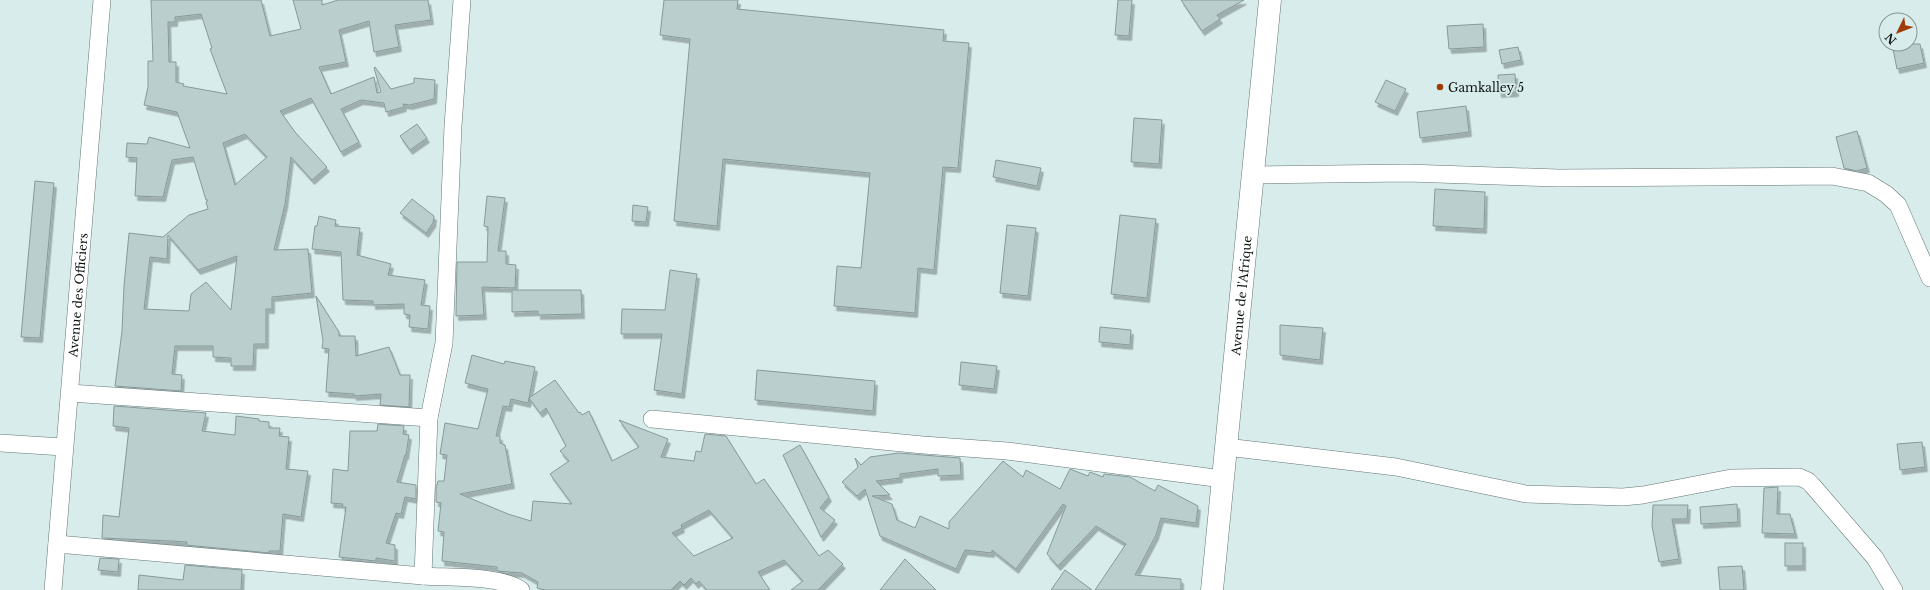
<svg xmlns="http://www.w3.org/2000/svg" width="1930" height="590" viewBox="0 0 1930 590" font-family="'Libre Baskerville',serif">
  <style>
    .building { fill: #b9cecd; stroke: #869a99; fill-rule: evenodd; filter: url(#shadow) }
    .lines { fill: none; stroke-linecap: round; stroke-linejoin: round }
    .street-casing { stroke: #637675; stroke-width: 18 }
    .secondary-casing { stroke: #637675; stroke-width: 23 }
    .street { stroke: #fff; stroke-width: 17 }
    .secondary { stroke: #fff; stroke-width: 22 }
    .poi-dot { fill: #a03c08; stroke: #d8edeb; stroke-width: 1.5 }
    .labels { text-anchor: middle; dominant-baseline: central; stroke-width: 3.5; stroke-linejoin: round; paint-order: stroke }
    .poi-label { font-size: 12px; fill: #0b1312; stroke: #d8edeb; text-anchor: start }
    .street-label { font-size: 12px; fill: #0b1312; stroke: #d8edeb }
  </style>
  <defs>
    <filter id="shadow"><feDropShadow dx="2.5" dy="4.5" stdDeviation="0" flood-color="#0004"/></filter>
  </defs>
  <rect width="100%" height="100%" fill="#d8edeb"/>
  <g class="building">
    <path d="M151,0H261L270,36L301,29L293,0H322V5L338,0H428L431,20L395,25L399,47L374,52L369,21L339,30L346,62L319,67L331,94L374,77L377,93L381,92L374,68L375,67L391,89L414,83V78L435,80L434,99L410,105L403,104L404,107L386,112L384,103L361,100L341,109L359,142L341,152L311,98L280,111L295,132L327,167L312,180L291,157L285,204L274,250L308,249L312,293L272,297V309H266V344H254L253,366H231V358L213,357V346H175L172,374L182,375L181,391L115,386L122,331L124,286L129,233L163,237L189,215L208,209L206,202L208,200H206L193,157L172,160L163,197L135,196L137,158L126,157L127,143L147,144L149,137L190,148L177,112L144,105L148,87V61H153ZM201,14L212,48L210,49L227,94L183,86L184,84L176,82V62H169L168,22H175V17ZM245,134L267,157L235,185L223,143ZM168,235L198,270L237,256L231,310L206,282L191,294L189,311L144,309L150,257L167,259Z"/>
    <path d="M664,0H738L737,9L944,30L943,41L969,43L958,168L943,167L934,270L918,268L915,313L834,306L837,266L861,268L870,173L723,159L717,226L674,221L690,39L660,35Z"/>
    <path d="M1118,0H1132L1129,36L1115,35Z"/>
    <path d="M1181,0H1244L1217,15L1220,19L1202,31Z"/>
    <path d="M1483,24L1484,47L1449,49L1447,26Z"/>
    <path d="M1892,44H1920L1924,63L1897,69Z"/>
    <path d="M1518,47L1521,60L1502,64L1499,50Z"/>
    <path d="M1515,74L1516,92L1499,93L1498,75Z"/>
    <path d="M1386,80L1406,89L1395,111L1375,102Z"/>
    <path d="M1466,106L1469,132L1420,138L1417,112Z"/>
    <path d="M1134,118L1162,120L1159,164L1131,162Z"/>
    <path d="M417,124L427,138L410,150L400,136Z"/>
    <path d="M1857,131L1867,168L1857,171L1844,168L1836,137Z"/>
    <path d="M996,160L1041,168L1037,186L993,177Z"/>
    <path d="M35,181L54,183L40,338L21,337Z"/>
    <path d="M1435,189L1485,192L1484,229L1433,226Z"/>
    <path d="M487,196L505,198L498,251H506V264L516,265L515,288L482,287L484,315L456,316L457,262H487L488,227L484,226Z"/>
    <path d="M412,199L434,216L433,223L426,233L400,213Z"/>
    <path d="M633,205L648,207L646,222L632,221Z"/>
    <path d="M1120,215L1156,219L1147,298L1111,294Z"/>
    <path d="M319,216L336,220L335,226L360,228L357,255L391,264L388,275L425,280L421,305L430,306L428,329L409,327L410,315L404,314V304L373,305V301L343,300L341,252L312,249L315,226H317Z"/>
    <path d="M1007,225L1036,228L1028,296L1000,293Z"/>
    <path d="M670,270L697,274L682,394L654,390L662,334H621L622,309L665,310Z"/>
    <path d="M512,290H581L582,314L538,315V311L512,312Z"/>
    <path d="M316,296L339,332V336H355L356,356L389,347L400,375H410L409,407L380,405L381,394L354,396V394L326,392L329,349L322,348L323,341Z"/>
    <path d="M1280,325L1323,328L1320,360L1280,355Z"/>
    <path d="M1100,327L1131,330L1130,345L1099,342Z"/>
    <path d="M472,355L504,364L505,361L535,367L528,403L511,399L509,407L503,406L496,436H500V443L505,445L512,484L460,494L508,514L531,521L533,501L572,504L550,474L569,461L560,451L566,446L546,408L540,413L529,398L555,380L579,413L580,412L582,415L589,411L612,461L639,447L619,420L668,439L661,457L694,461L696,451L701,452L705,434L726,436L756,484L764,479L819,556L828,550L843,564L818,590H791L803,581L784,560L758,572L770,590H707L699,581L696,584L691,578L684,585L680,581L671,590H545L537,588L538,582L522,573L497,571V567L442,561L444,532L438,531L441,503L436,502V488L438,481H444L447,455L440,454L445,423L478,429L488,389L465,383ZM709,510L733,538L694,556L672,533L682,528L681,525Z"/>
    <path d="M961,362L997,366L994,389L959,385Z"/>
    <path d="M757,370L875,381L873,411L755,400Z"/>
    <path d="M114,406L206,413L202,431L235,435L236,416L259,419V421L269,422V428H280L279,436L289,437L286,469L308,471L301,517L283,514L280,551H269V553L186,545L187,542L171,541L102,538L103,515L119,517L129,428L113,426Z"/>
    <path d="M378,424L404,426L403,434L409,435L406,455H405L397,482L416,485V499L405,497L401,514L396,513L386,543L395,545V561L376,558V561L339,557L346,507H342L343,504L331,503L333,469L348,471L350,431H377Z"/>
    <path d="M1922,442L1925,467L1900,470L1897,444Z"/>
    <path d="M800,445L829,497L820,508L835,520L821,537L783,455Z"/>
    <path d="M899,453L960,458L961,475L938,476V469L900,474V478L876,481L890,495L872,496L892,504L897,520L915,528L920,516L949,529V522L1003,461L1023,477L1026,470L1060,489L1070,469L1088,476L1090,472L1103,477L1104,474L1130,477L1155,491L1158,485L1198,506L1196,523L1161,518L1156,535L1135,575L1181,579V590H1095L1126,544L1096,526L1058,566L1047,554L1066,506L1063,504L1016,569L992,550V553L965,550L956,569L880,536L865,489L857,496L842,482L858,467L855,458L861,465L870,457Z"/>
    <path d="M1778,487L1777,514H1790L1795,534L1762,533L1764,488Z"/>
    <path d="M1737,504L1738,522L1701,524L1700,507Z"/>
    <path d="M1653,505H1688L1687,519H1672L1679,559L1659,562L1652,526Z"/>
    <rect x="1785" y="543" width="18" height="23"/>
    <path d="M100,558L119,559L118,572L98,570Z"/>
    <path d="M905,559L936,590H880Z"/>
    <path d="M185,565L242,570L241,590H138L139,575L183,580Z"/>
    <path d="M1742,566L1744,590H1720L1718,567Z"/>
    <path d="M1065,570L1092,590H1051Z"/>
  </g>
  <g class="lines">
    <defs>
      <g id="street">
        <path d="M1252,175L1407,173L1558,178L1832,176L1868,183L1886,194L1898,205L1930,278"/>
        <path d="M70,393L429,418"/>
        <path d="M652,419L923,445L1007,451L1223,479"/>
        <path d="M0,443L63,447"/>
        <path d="M1226,447L1396,467L1526,494L1623,497L1643,495L1731,478L1799,477L1808,481L1812,485L1875,558L1894,590"/>
        <path d="M57,544L423,576L429,418L444,343L453,126L462,0"/>
        <path d="M423,576C451,578 499,575 521,590"/>
        <path id="s1" d="M53,590L102,0"/>
      </g>
      <g id="secondary">
        <path id="s2" d="M1212,590L1270,0"/>
      </g>
    </defs>
    <use href="#street" class="street-casing"/>
    <use href="#secondary" class="secondary-casing"/>
    <use href="#street" class="street"/>
    <use href="#secondary" class="secondary"/>
  </g>
  <circle class="poi-dot" cx="1440" cy="87" r="4"/>
  <g class="labels">
    <g class="poi-label">
      <text x="1448" y="87">Gamkalley 5</text>
    </g>
    <g class="street-label">
      <text stroke="none"><textPath href="#s1" startOffset="296">Avenue des Officiers</textPath></text>
      <text stroke="none"><textPath href="#s2" startOffset="296">Avenue de l'Afrique</textPath></text>
    </g>
  </g>
  <g transform="translate(1898 32) rotate(227)"><circle r="19" fill="#d8edeb" stroke="#869694"/>
  <path d="M0-3L7 15L0 10L-7 15Z" fill="#a03c08"/>
  <text y="-6" font-size="11" font-weight="bold" text-anchor="middle" fill="#0b1312">N</text>
  </g>
</svg>
